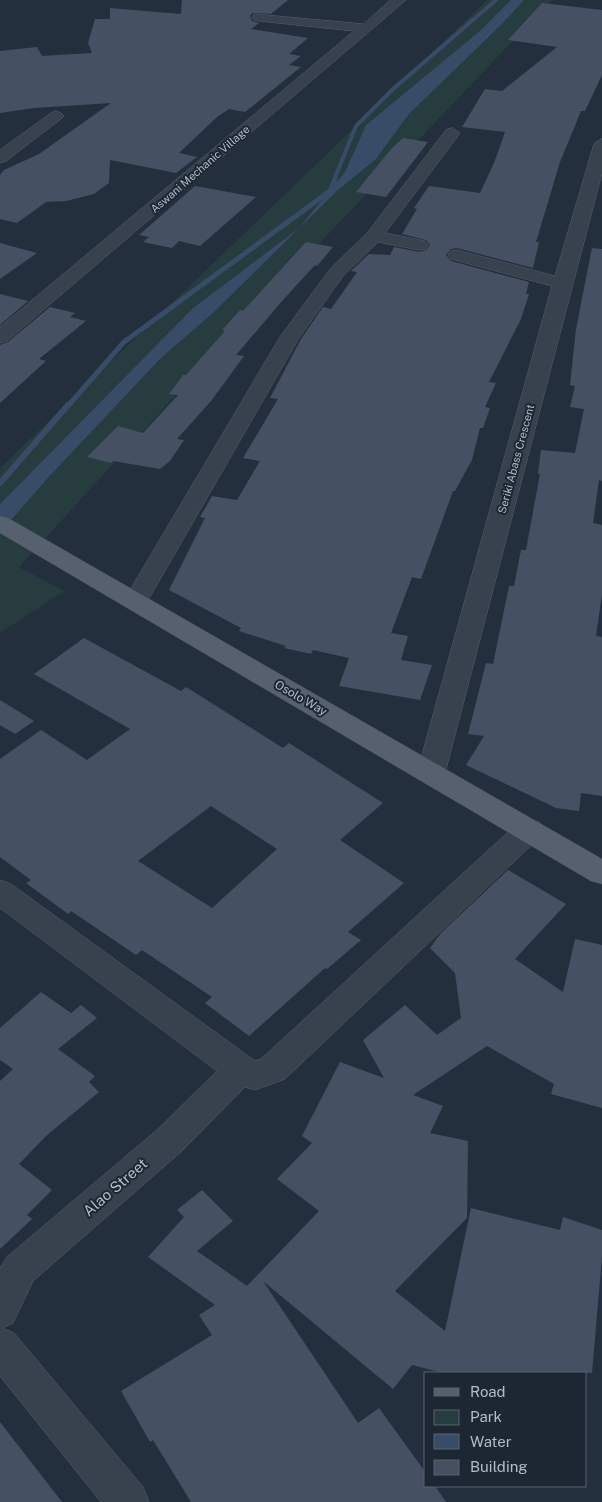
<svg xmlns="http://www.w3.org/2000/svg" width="602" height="1502" viewBox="0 0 602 1502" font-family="'Public Sans',sans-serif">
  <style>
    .green { fill: #263c3f }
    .water { fill: #394c67 }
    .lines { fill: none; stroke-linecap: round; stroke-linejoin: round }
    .stream-far2 { stroke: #394c67; stroke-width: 4 }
    .stream-far1 { stroke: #394c67; stroke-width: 5 }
    .stream { stroke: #394c67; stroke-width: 6 }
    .building { fill: #455162; fill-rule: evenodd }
    .minor-casing { stroke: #565f6c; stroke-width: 1 }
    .major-casing { stroke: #414a57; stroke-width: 1 }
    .minor { fill: #38414e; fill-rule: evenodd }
    .major { fill: #56606e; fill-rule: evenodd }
    .labels { text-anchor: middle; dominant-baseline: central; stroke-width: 4; stroke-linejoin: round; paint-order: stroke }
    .far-street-label { font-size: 11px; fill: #b4bcc9; stroke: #1d2633 }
    .street-label { font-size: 12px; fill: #b4bcc9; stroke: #1d2633 }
    .near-street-label { font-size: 15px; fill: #b4bcc9; stroke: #1d2633 }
  </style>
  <rect width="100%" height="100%" fill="#242f3e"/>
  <g class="green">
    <path d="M487,0H511L481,30L366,125L345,172L299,228L193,308L0,504V468Z"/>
    <path d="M524,0H552L208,360L19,567L64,591L0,633V533L46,480L161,358L213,313L337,191L376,159L409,114L502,24Z"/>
  </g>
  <path class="water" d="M511,0H524L502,24L409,114L376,159L337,191L213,313L161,358L46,480L0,533V504L193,308L299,228L345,172L366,125L481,30Z"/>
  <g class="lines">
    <path class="stream-far2" d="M334,180L356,126L392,90L496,0"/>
    <path class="stream-far1" d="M67,407L124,342L330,191L335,179"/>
    <path class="stream" d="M0,483L68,405"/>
  </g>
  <g class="building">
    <path d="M182,0H288L271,14L252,13L250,16L252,21L259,23L251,29L308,38L289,54L301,56L289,65L301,67L245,112L229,109L217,117L179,153L197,157L176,173L110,160L109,183L94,194L66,201L46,202L17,223L0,219V175L4,170L39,154L111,103L34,108L0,113V51L37,47L42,56L92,53L88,43L95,19H110V8L181,14Z"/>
    <path d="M542,3L602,10V75L585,111H581L560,162L536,242H539L533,268L457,248L451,249L446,255L451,261L529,282L526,294H529L521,319L489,382L496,383L485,407L490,408L483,428H480L472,460L455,491H453L421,579L412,577L391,633L408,636L401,660L432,665L420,700L339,686L349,658L313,650L311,654L284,648L286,646L239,631L241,628L169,590L205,518L200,517L212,496L237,500L260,461L243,458L278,399L270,398L301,339L323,307L331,309L357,272L351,271L369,254L390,255L394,247L419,252L426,250L430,245L426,240L402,234L417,209L414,208L429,186L480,193L494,163L505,132L462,127L485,89L502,91L557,47L508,40Z"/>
    <path d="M403,138L428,142L386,197L356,192L392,148Z"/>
    <path d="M195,186L256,197L200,246L179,241L172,248L143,242L149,237L139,235Z"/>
    <path d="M306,242L333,247L317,266L315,265L283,300L236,355L244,356L211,401L177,439L184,440L170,461L160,469L113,461L111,463L87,457L118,426L143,433L178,395L169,394L183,375H186L225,331L222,330L240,310L243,311Z"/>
    <path d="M0,243L37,253L0,279Z"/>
    <path d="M592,248L602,249V481L599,480L593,523L602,525V594L596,636L602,637V796L581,793L579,811L556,808L466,765L484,736L468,734L486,663L493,664L509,586H514L521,550H526L540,474H538L541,450L575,453L584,409L570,407L575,386L570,385L576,329Z"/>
    <path d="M0,294L28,301L0,325Z"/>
    <path d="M50,307L75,313L70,317L86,321L39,359L46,361L0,403V345L8,342Z"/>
    <path d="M84,638L181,691L186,687L283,748L289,743L383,803L340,840L404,883L348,932L361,940L327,969L325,968L249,1036L205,1003L212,997L142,950L136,955L71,911L68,914L26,883L31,880L0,857V759L41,730L87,760L130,729L34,674ZM211,806L277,849L212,908L138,861Z"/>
    <path d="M0,700L34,721L15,734L0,725Z"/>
    <path d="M508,870L566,904L515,959L563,992L575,939L602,945V1108L551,1094L554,1084L487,1046L413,1095L443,1106L430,1133L468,1141L467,1218L395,1291L445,1331L471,1208L560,1230L563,1217L602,1230V1256L592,1373H443L412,1365L393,1389L263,1281L358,1423L379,1408L426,1473V1486H435L446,1502H191L153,1440L150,1442L121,1391L212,1335L199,1315L215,1305L148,1257L184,1217L177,1210L202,1190L233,1221L197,1251L247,1286L319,1211L277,1179L312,1143L302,1136L340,1062L384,1078L363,1040L405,1005L437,1035L461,1018L455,973L430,948L441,933Z"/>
    <path d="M41,992L71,1013L81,1005L97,1018L58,1049L95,1076L89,1082L99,1092L46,1136L19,1164L52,1190L27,1215L32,1219L0,1249V1081L13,1069L0,1060V1028Z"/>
    <path d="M0,1422L62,1502H0Z"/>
  </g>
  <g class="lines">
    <defs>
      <g id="minor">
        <path d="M391,0H406L7,341L0,343V327L354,31L259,21L254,20L252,17L254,14L363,24Z"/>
        <path d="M56,111L61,113L64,116L61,119L6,161L0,163V150L51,113Z"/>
        <path d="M452,128L460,133L385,233L425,241L428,245L425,249L419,250L378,242L343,276L299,338L147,602L144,607L135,610L126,607L123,602L280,337L331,268L368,232L446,130Z"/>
        <path d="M602,139V173L445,773L441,780L431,783L421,780L417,773L552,286L451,259L448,255L451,251L457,250L555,276L594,144Z"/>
        <path d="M529,819L539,822L544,830L539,838L285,1079L255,1090L245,1087L182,1151L33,1281L13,1323L2,1328L14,1333L143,1487L149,1502H101L0,1376V1268L7,1257L158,1129L217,1071L0,908V880L11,884L255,1061L261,1059L519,822Z"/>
      </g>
      <path id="major" d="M0,516L8,518L602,859V884L591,881L0,533Z"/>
    </defs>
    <use href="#minor" class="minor-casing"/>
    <use href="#major" class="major-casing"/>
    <use href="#minor" class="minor"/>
    <use href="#major" class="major"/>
  </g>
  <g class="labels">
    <g class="far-street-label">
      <text transform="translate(200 169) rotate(-41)">Aswani Mechanic Village</text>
      <text transform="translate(516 459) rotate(-75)">Seriki Abass Crescent</text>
    </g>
    <g class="street-label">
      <text transform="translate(301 698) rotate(30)">Osolo Way</text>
    </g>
    <g class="near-street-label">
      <text transform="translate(115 1187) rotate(-41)">Alao Street</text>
    </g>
  </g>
  <rect x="424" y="1372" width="162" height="115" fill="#1d2633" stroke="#59626f"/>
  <rect x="434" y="1388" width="25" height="8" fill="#56606e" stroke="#59626f"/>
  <text x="470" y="1397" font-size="15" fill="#b4bcc9">Road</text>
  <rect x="434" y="1410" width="25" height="15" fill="#263c3f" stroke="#59626f"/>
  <text x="470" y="1422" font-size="15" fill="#b4bcc9">Park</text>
  <rect x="434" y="1434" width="25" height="15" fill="#394c67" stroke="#59626f"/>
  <text x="470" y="1447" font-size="15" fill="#b4bcc9">Water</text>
  <rect x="434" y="1460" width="25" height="15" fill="#455162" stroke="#59626f"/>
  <text x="470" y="1472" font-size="15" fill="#b4bcc9">Building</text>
</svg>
